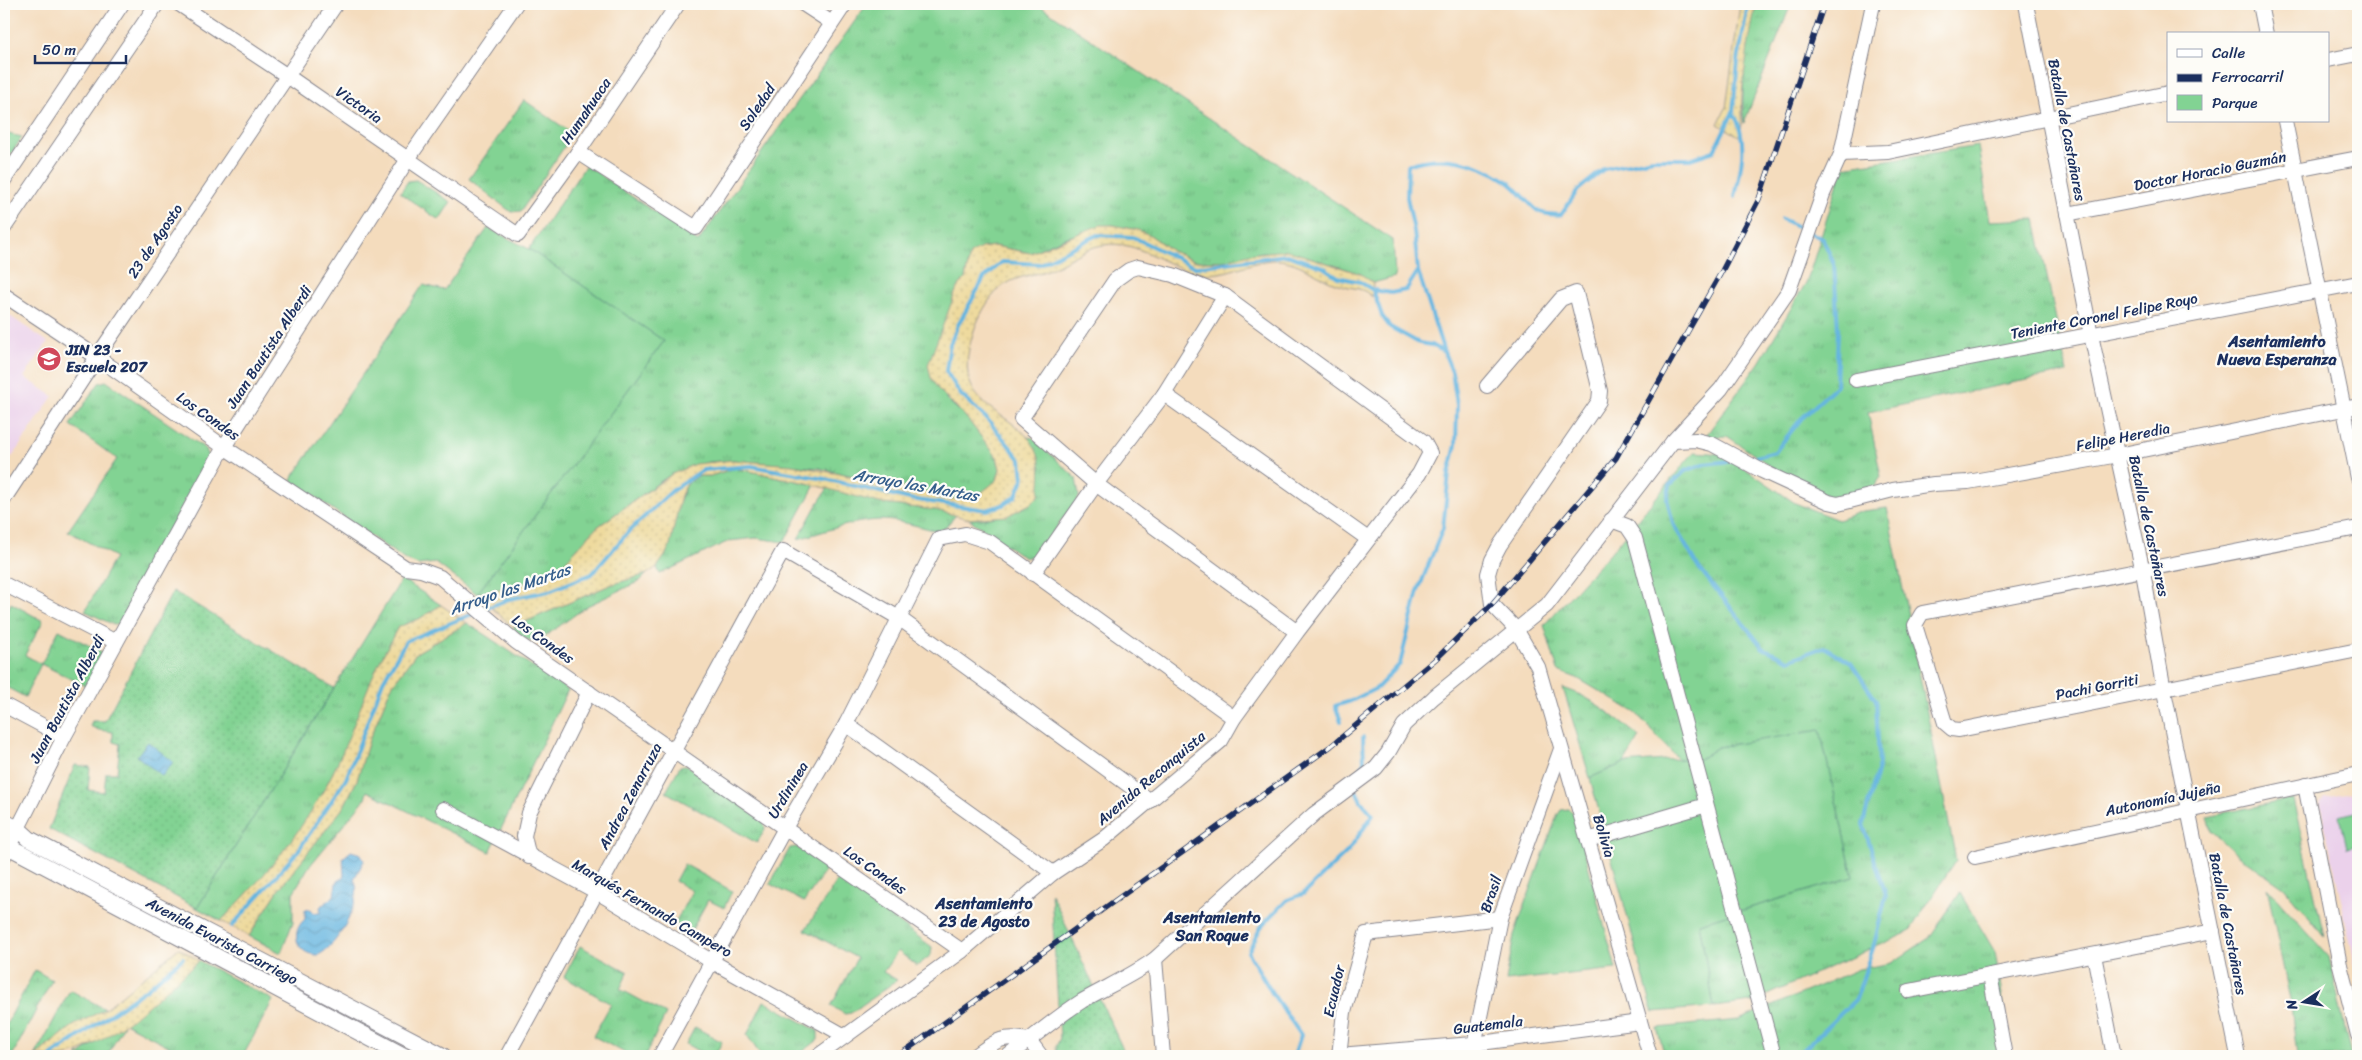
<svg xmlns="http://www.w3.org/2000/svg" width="2362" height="1060" viewBox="0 0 2362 1060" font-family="Sriracha,sans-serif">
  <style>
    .built { fill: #ebd1eb }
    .grass { fill: url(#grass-tufts); stroke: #4e8178 }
    .sand { fill: url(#sand-dots); stroke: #84847e }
    .park { fill: #82d393; stroke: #4e8178 }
    .garden { fill: url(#garden-dots); stroke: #4e8178 }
    .water { fill: url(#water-waves); stroke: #40729f }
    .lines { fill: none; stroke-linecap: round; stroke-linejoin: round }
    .stream { stroke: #65b5e0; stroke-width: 4 }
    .minor-casing { stroke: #88868e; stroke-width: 16 }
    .tertiary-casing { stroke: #88868e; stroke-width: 18 }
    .minor { stroke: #fff; stroke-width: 14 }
    .tertiary { stroke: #fff; stroke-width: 16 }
    .rail-casing { stroke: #1b2f5e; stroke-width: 5.5 }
    .rail { stroke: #fdfcf7; stroke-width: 4; stroke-dasharray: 11; stroke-linecap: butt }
    .labels { text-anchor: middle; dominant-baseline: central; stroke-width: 4.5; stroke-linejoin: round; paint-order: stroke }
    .street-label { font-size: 15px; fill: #1b2f5e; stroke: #fdfcf7 }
    .poi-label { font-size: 15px; font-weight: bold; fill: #1b2f5e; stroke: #fdfcf7; text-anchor: start }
    .neighbourhood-label { font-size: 16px; font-weight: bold; fill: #1b2f5e; stroke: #fdfcf7 }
    .water-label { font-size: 16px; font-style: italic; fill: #355e8c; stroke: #fdfcf7 }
  </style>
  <defs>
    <pattern id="grass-tufts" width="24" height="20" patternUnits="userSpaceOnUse" patternTransform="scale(1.25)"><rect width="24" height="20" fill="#82d393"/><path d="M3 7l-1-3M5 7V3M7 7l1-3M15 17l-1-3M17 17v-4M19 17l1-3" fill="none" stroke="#70b581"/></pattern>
    <pattern id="sand-dots" width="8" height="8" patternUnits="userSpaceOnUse" patternTransform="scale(1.25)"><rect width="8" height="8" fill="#eeda9e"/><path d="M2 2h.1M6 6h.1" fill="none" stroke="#ccbb8a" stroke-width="1.8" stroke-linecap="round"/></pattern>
    <pattern id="garden-dots" width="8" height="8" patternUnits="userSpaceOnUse" patternTransform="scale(1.25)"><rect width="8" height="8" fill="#82d393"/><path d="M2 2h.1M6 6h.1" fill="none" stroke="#70b581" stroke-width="1.8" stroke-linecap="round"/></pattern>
    <pattern id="water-waves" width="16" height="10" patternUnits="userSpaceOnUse" patternTransform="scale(1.25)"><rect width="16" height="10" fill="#65b5e0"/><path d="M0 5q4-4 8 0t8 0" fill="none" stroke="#5294b9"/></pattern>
  </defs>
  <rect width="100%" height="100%" fill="#fdfcf7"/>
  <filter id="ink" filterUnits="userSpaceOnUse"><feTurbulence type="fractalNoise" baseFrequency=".02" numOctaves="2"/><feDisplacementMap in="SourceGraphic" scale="10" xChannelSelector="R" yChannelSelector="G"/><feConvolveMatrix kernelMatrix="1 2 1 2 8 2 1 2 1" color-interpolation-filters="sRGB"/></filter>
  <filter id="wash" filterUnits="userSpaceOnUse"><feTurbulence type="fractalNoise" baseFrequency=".0096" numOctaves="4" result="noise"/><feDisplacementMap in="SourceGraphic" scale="20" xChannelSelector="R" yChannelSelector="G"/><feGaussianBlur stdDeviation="1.12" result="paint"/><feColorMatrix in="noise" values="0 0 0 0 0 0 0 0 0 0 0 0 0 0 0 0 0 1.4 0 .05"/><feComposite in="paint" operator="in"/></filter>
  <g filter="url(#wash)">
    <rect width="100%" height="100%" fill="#f4dcbd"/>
    <g class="built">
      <path d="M4,312L48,342L24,377L53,396L12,457L4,451Z"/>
      <path d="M2358,791V978L2320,803L2324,797Z"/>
    </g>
    <g class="grass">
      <path d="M867,4H1037L1393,240L1395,277L1373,283L1361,274L1300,254L1262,252L1224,261H1196L1172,251L1150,235L1113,225L1064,238L1030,253L994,246L970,254L965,279L957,288L937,347L946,399L965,416L997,457L1000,469L997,480L987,489L977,496L951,499L819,468L733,460L708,462L672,474L661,481L596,528L561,566L526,583L477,594L664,341L529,249L586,165L698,242Z"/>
      <path d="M1756,4H1791L1744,123C1740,83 1748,43 1756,4Z"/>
      <path d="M524,100L573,134L521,211L511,212L469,179Z"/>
      <path d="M1978,146L1990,221L2035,219L2067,372L1868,412L1881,477L1874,487L1838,504L1795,483L1727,436L1705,437L1759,363L1807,281L1843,167Z"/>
      <path d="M416,180L451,202L439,220L400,193L408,181Z"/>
      <path d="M106,381L206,449L209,457L120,624L114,625L85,611L115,557L68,531L117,459L70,425L99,383Z"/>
      <path d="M1026,437L1033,438L1076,478L1079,497L1039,551L1032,556L1025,558L969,519C996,519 1018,515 1039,496V458Z"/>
      <path d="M1694,452L1724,454L1795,503L1838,520L1863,511L1887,508L1956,860L1909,932L1751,1002L1714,1007L1699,923L1853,877L1820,731L1718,747L1698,760L1678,759L1636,713L1577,678L1558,671L1544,625L1610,553Z"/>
      <path d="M735,468L815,485L784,542L756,538L729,541L660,574L657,567L665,556L670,545L677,507L687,484L698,476H710Z"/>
      <path d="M828,488L883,504L936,510L956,515L941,532C920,527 900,520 879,520C852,521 824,532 798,539L815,508Z"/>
      <path d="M647,574L640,581L587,606L540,640C527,643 521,637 513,627L610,585Z"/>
      <path d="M402,579L441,605L419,619L398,627C367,696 341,770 298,832C276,864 248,893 221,921L197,908Z"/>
      <path d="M11,603L43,621L25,655L41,664L59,630L102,652L88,687L41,664L25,697L4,686V617Z"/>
      <path d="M467,623L568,690L490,852L367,791L365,799L308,868L293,893V922L281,953L249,936L279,889L343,808L357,780L369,740L391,687L416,653Z"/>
      <path d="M1563,688C1593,697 1615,718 1640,737L1624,763L1590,778Z"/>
      <path d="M687,765L764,822L765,829L757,843L666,792L680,766Z"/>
      <path d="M2293,799L2324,936L2284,887L2235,853L2211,831L2207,816Z"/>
      <path d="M797,847L826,869L804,902L770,884L790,848Z"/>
      <path d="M684,864L732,891L724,908L708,900L691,931L675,923L692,891L675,881Z"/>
      <path d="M839,878L932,947L931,955L917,966L898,951L883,972L897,980L851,1013L845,1014L831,1006L857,958L805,930Z"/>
      <path d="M2267,887L2329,957L2351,1056H2297L2291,1005Z"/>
      <path d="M1960,893L1995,952L2012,1056H1665L1657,1028L1739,1020L1859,969L1892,963L1929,938Z"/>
      <path d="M580,946L628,972L620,989L666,1014L645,1056H631L593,1036L611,1004L564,977Z"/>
      <path d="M199,961L273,1000L243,1056H187L125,1023L107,1056H77L125,1023Z"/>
      <path d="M35,970L52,980L12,1056L4,1054V1029Z"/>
      <path d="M70,990L105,1009L73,1026L35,1056Z"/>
      <path d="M764,1001L818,1031V1040L797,1056H761L747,1035Z"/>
      <path d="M695,1027L722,1042L715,1056H707L686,1044Z"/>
    </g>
    <g class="sand">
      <path d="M1740,4H1756C1750,34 1745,63 1742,94C1740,110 1745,120 1739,136L1718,124L1726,108Z"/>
      <path d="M1100,225H1113L1138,230L1150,235L1172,251L1196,261H1224L1249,254L1287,250L1361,274L1373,283L1372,297C1363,287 1353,289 1341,285C1317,278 1298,258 1271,260C1250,262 1229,274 1208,274C1177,273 1152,250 1123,245C1087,240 1072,262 1042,272C1031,275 1017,277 1006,284C990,293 977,319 972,337C948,418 1024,406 1039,458C1042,470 1040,484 1039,496L1030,504L1007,516L969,519L936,510L883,504L807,483L735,468L710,476H698L687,484L681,495L670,545L665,556L657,567L647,574L610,585L513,627L477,594L526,583L561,566L596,528L672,474L695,464L733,460L792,465L889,483L951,499L977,496L997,480L1000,469L997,457L965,416L938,389L931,378L928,365L957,288L965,279L970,254L981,248L994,246L1030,253Z"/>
      <path d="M441,605L467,623L416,653L391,687L369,740L357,780L343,808L279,889L249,936L221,921C259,882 295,841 322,793C343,757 356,717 372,678C380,660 389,644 398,627L419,619Z"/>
      <path d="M179,948L199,961C165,991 113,1041 70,1055C60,1059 46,1056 35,1056L73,1026L105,1009Z"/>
    </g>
    <g class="park">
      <path d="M4,133L22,137L4,165Z"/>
      <path d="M488,228L529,249L664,341L477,594L436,563L418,565L405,560L291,480L423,285L444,290Z"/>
      <path d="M1820,730L1853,877L1699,923L1714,1007L1653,1012L1590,778L1624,763L1678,759L1698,760L1718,747Z"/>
      <path d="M1568,809L1574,813L1616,969L1506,981L1514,935L1557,816L1561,810Z"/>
      <path d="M2358,811V845L2347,848L2340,816Z"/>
    </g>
    <g class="garden">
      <path d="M173,591L334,688L197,908L49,829L75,765L90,767L88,790L104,792L106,773H117L120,744L113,742V732L99,730L90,726L92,721H105Z"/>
      <path d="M1051,893L1126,1056H1057L1056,1047L1060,1038Z"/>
    </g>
    <g class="water">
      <path d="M148,742L173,762L162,776L137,756Z"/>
      <path d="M351,851L361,854L364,861L354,879C365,897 337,948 318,955C297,955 289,933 305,919V910L311,909L314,913H321L320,907L334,896L336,883L344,876L343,858Z"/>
    </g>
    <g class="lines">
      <g class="stream">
        <path d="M1733,112C1749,140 1741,168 1735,197"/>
        <path d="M1418,271L1444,352"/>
        <path d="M1756,457L1775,452L1801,419L1836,386L1838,330L1834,264L1823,239L1782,219"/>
        <path d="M1731,461L1704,464L1685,471L1670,485L1667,499L1673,524L1699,568L1763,648L1789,660L1824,647L1851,663L1876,700L1879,764L1863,824L1886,895L1874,945L1856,999L1797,1056"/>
        <path d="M484,609L509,599L549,591L592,574L629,531L673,490L703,470L751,466L825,479L910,499L987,510L1003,505L1016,496L1023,479L1021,460L987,419L961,395L946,371L950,344L958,325L984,278L1002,262L1040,264L1097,235L1133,237L1195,267L1287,255L1323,267L1338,277L1360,282L1373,290L1391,293L1406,290L1418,271L1414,231L1407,197L1408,165C1441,153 1479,162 1507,181C1519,189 1527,203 1538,211C1543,215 1554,214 1561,215L1578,190L1604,169L1653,159H1690L1714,151L1733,112L1738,61L1748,4"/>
        <path d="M1341,721L1335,706L1351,701L1377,688L1400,664L1418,591L1443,528L1449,473L1456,445L1457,405L1452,372L1444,352L1432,345L1419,343L1390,327L1382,316L1373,290"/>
        <path d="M1358,775L1364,762L1363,737"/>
        <path d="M232,926L298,851L346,779L383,681L406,641L475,613"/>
        <path d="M51,1056L148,988L183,958"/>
        <path d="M1294,1056L1301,1035L1272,993L1248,952L1261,927L1287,900L1303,894L1348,851L1373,815L1361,801L1355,788"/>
      </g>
    </g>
  </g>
  <g filter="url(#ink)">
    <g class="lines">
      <defs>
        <g id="minor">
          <path d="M179,4L286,75L518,235L578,152L678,4"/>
          <path d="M803,4L832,23"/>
          <path d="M2026,4L2091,335L2143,572L2164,691L2238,1056"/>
          <path d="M2260,4L2266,34"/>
          <path d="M2328,60L2358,54"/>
          <path d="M2285,121L2358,478"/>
          <path d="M578,152L696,228L845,4"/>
          <path d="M1841,154L1888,152L2168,93"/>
          <path d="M4,180L122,4"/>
          <path d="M2067,214L2358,158"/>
          <path d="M4,228L157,4"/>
          <path d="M4,295L97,357L224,447L406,568L421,570L440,577L516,642L962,951"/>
          <path d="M1856,380L2358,283"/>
          <path d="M1487,386L1561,299L1576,293L1600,391L1599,401L1500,545L1492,560L1488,574L1492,604L1516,629L1538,667L1650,1056"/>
          <path d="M1164,394L1368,539"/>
          <path d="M1673,441L1696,440L1712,444L1762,471L1829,502L1838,504L1893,490L1934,484L1968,482L2118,455L2358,406"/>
          <path d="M4,499L97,357L336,4"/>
          <path d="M1611,520L1627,526L1635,538L1774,1056"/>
          <path d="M2358,528L1922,613L1915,625L1945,723L1952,729L1959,730L2358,650"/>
          <path d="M1033,574L1096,484L1164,394L1225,296"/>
          <path d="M4,584L116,642"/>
          <path d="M4,705L64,737"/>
          <path d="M846,724L1053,873"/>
          <path d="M2305,785L2340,965L2358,1035"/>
          <path d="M443,809L597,892L711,961L845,1036"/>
          <path d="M1588,840L1703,806"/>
          <path d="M4,856L64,737L224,447L408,159L516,4"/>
          <path d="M529,857L524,836L529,813L589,692"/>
          <path d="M1975,857L2358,774"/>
          <path d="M2094,955L2114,1056"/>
          <path d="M1155,959L1163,1056"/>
          <path d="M1990,975L2005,1056"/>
          <path d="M1909,991L2213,931"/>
          <path d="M1029,1040L1041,1056"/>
          <path d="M1339,1055L1473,1044L1640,1022"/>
          <path d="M507,1056L783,551L899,618L1149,800"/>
          <path d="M660,1056L785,828L846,724L939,539L965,534L990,542L1234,718"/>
          <path d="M818,1056L962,951L1053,873L1104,839L1221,741L1234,718L1297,632L1419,474L1430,453L1424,442L1225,296L1173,275L1138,267L1129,270L1115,280L1021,419L1096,484L1297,632"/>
          <path d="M975,1056C997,1040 1001,1035 1029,1040"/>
          <path d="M1008,1056C1033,1038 1055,1018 1082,1001C1106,987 1132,976 1155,959L1314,814L1376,768L1388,753L1404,725L1434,697L1547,605L1673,441L1721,389L1789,290L1823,194L1841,154L1873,4"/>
          <path d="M1339,1056L1344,1012L1366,934L1500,918"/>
          <path d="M1472,1056L1500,918L1561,749"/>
        </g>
        <g id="tertiary">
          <path d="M4,822L18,829L29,839L443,1056"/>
          <path d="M4,844L404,1056"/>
        </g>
      </defs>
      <use href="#minor" class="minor-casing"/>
      <use href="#tertiary" class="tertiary-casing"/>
      <use href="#minor" class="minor"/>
      <use href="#tertiary" class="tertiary"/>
      <defs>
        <path id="rail" d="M898,1056L1331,746L1438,657L1492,604L1616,458L1722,271L1759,199L1824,4"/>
      </defs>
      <use href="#rail" class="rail-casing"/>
      <use href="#rail" class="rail"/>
    </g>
  </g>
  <defs>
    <symbol id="school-disc" viewBox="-11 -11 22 22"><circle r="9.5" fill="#d1495b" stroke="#fdfcf7"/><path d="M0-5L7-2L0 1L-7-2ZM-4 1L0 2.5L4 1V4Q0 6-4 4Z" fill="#fff"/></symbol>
  </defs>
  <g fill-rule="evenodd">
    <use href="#school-disc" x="35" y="345" width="28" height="28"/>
  </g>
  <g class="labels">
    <g class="street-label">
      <text transform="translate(359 105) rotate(35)">Victoria</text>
      <text transform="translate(757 107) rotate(-56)">Soledad</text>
      <text transform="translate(586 111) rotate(-56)">Humahuaca</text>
      <text transform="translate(2067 130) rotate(79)">Batalla de Castañares</text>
      <text transform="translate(2210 171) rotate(-11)">Doctor Horacio Guzmán</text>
      <text transform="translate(155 241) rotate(-56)">23 de Agosto</text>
      <text transform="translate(2104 316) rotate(-11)">Teniente Coronel Felipe Royo</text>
      <text transform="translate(269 347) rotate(-57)">Juan Bautista Alberdi</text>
      <text transform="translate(208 416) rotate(35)">Los Condes</text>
      <text transform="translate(2123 437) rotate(-11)">Felipe Heredia</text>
      <text transform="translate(2149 526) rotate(78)">Batalla de Castañares</text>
      <text transform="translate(543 639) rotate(36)">Los Condes</text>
      <text transform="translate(2097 687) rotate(-11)">Pachi Gorriti</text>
      <text transform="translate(67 699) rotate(-62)">Juan Bautista Alberdi</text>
      <text transform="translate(1151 778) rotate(-40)">Avenida Reconquista</text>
      <text transform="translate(788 790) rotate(-59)">Urdininea</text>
      <text transform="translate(630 796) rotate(-62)">Andrea Zenarruza</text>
      <text transform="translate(2163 799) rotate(-12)">Autonomía Jujeña</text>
      <text transform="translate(1604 836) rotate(74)">Bolivia</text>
      <text transform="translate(875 870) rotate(35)">Los Condes</text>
      <text transform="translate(1491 894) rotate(-71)">Brasil</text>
      <text transform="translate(652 908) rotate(30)">Marqués Fernando Campero</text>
      <text transform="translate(2228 924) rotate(79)">Batalla de Castañares</text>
      <text transform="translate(222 941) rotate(28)">Avenida Evaristo Carriego</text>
      <text transform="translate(1334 991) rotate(-77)">Ecuador</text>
      <text transform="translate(1488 1025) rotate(-7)">Guatemala</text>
    </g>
    <g class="poi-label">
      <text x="66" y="350">JIN 23 -<tspan x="66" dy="17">Escuela 207</tspan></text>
    </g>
    <g class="neighbourhood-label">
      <text x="2277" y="341">Asentamiento<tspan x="2277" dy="18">Nueva Esperanza</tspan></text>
      <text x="984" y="903">Asentamiento<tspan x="984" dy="18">23 de Agosto</tspan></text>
      <text x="1212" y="917">Asentamiento<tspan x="1212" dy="18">San Roque</tspan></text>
    </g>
    <g class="water-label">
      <text transform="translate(916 485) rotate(10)">Arroyo las Martas</text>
      <text transform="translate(510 589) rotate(-19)">Arroyo las Martas</text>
    </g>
  </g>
  <rect width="2362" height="1060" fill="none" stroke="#fdfcf7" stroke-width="20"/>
  <rect x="2167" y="32" width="162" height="90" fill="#fdfcf7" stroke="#a3aaba"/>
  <rect x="2177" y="49" width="25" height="8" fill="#ffffff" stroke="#a3aaba"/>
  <text x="2212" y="58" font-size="15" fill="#1b2f5e">Calle</text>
  <rect x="2177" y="74" width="25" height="8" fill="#1b2f5e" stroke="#a3aaba"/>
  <text x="2212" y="82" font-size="15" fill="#1b2f5e">Ferrocarril</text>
  <rect x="2177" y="95" width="25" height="15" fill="#82d393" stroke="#a3aaba"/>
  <text x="2212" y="108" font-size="15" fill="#1b2f5e">Parque</text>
  <g transform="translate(2304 1002) rotate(258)" stroke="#fdfcf7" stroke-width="4" paint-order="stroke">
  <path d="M0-4L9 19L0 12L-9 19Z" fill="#1b2f5e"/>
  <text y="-8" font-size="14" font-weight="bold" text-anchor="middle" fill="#1b2f5e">N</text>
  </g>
  <path d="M35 55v8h91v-8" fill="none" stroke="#1b2f5e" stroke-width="2.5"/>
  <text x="42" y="55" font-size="15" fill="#1b2f5e" stroke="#fdfcf7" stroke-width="4" paint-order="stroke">50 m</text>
</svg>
